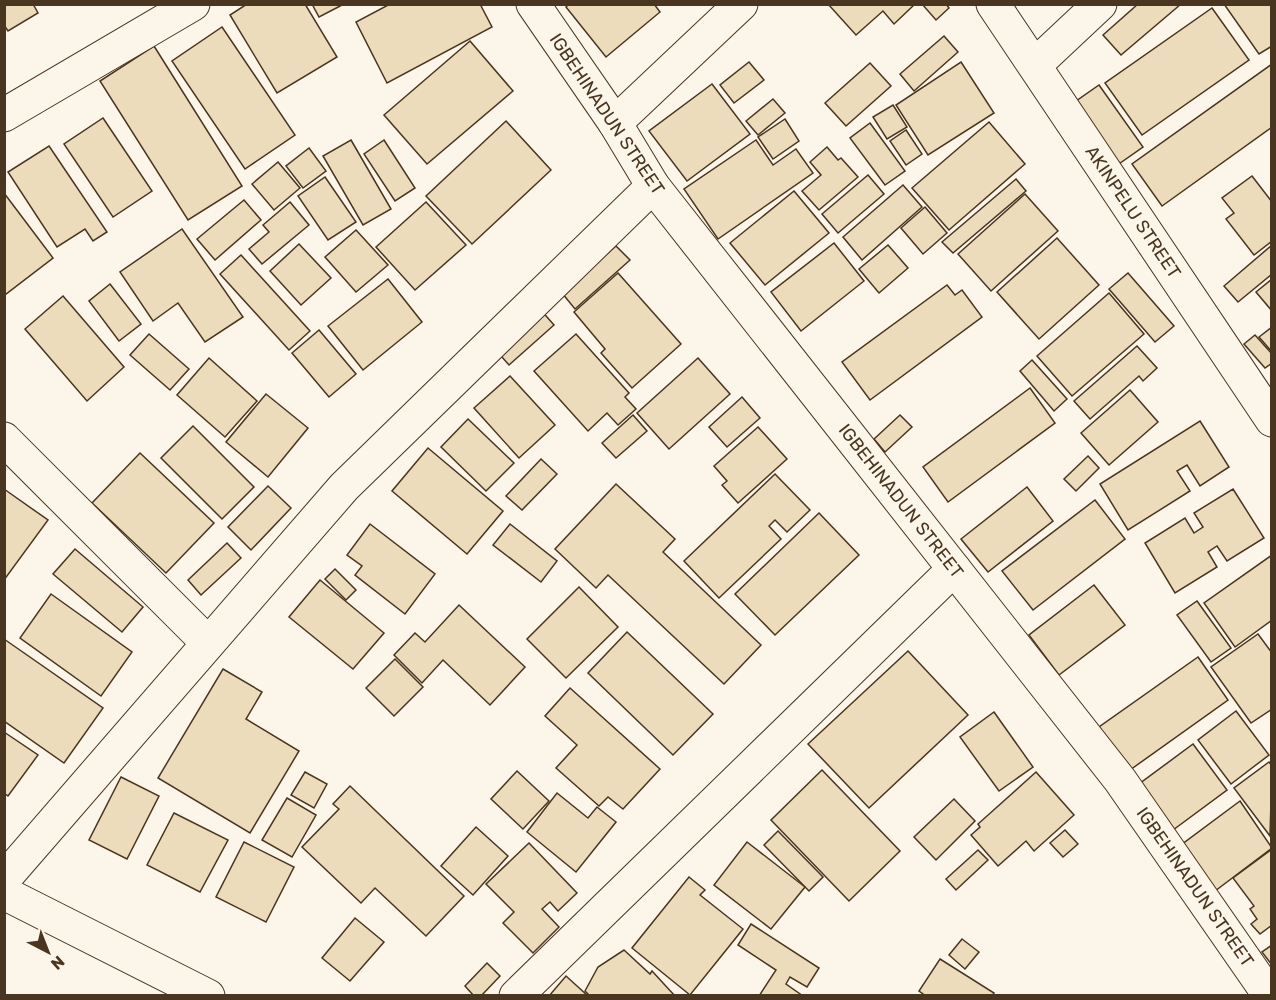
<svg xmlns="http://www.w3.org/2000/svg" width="1276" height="1000" viewBox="0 0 1276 1000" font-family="Rubik,sans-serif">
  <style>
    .building { fill: #ecdcbc; stroke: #4a3520; stroke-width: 1.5 }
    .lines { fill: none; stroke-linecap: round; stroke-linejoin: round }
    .minor-casing { stroke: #4a3520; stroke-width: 35 }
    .highway-casing { stroke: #4a3520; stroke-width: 35 }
    .minor { stroke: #fbf6e9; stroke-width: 33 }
    .highway { stroke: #fbf6e9; stroke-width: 33 }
    .labels { text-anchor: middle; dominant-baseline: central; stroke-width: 4.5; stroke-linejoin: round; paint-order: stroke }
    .street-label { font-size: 18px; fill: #4a3520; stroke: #fbf6e9 }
  </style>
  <rect width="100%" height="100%" fill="#fbf6e9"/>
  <g class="building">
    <path d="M4,4H33L38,13L8,31L4,25Z"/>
    <path d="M247,4H305L337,57L277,93L230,15Z"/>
    <path d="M312,4H344L319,17Z"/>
    <path d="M390,4H480L492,27L387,83L356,22Z"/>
    <path d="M569,4H654L660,12L606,57L566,7Z"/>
    <path d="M828,4H915L894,24L883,11L856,35Z"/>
    <path d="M922,4H946L949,8L936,20Z"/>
    <path d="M1138,4H1181L1121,55L1103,35Z"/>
    <path d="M1224,4H1271L1272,46L1259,54Z"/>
    <path d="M1212,8L1249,60L1142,135L1105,83Z"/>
    <path d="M222,27L295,135L245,169L172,61Z"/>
    <path d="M944,36L958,52L914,91L900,74Z"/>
    <path d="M470,41L513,91L427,164L384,115Z"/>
    <path d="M154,46L242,186L188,220L100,81Z"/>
    <path d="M749,62L764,80L734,103L720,85Z"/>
    <path d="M961,62L994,113L928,155L896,105Z"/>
    <path d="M870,63L891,86L846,126L825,103Z"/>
    <path d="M1272,64V127L1162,206L1132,164Z"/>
    <path d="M712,84L750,134L687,181L649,131Z"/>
    <path d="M1099,85L1143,147L1113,168L1069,106Z"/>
    <path d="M773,99L785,113L758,135L746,121Z"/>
    <path d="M893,105L907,127L887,139L873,117Z"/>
    <path d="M103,118L152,191L113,217L64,144Z"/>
    <path d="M785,119L799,141L773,159L758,137Z"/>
    <path d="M506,121L551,170L472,244L426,196Z"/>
    <path d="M989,122L1025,164L949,230L912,188Z"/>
    <path d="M870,123L905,171L885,185L850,138Z"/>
    <path d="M906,130L922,154L906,165L890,141Z"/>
    <path d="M351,140L391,209L363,225L323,156Z"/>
    <path d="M384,140L415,188L395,201L364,154Z"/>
    <path d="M756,140L773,165L796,149L813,173L718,239L684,189Z"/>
    <path d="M49,146L107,232L93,241L85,229L57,247L8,172Z"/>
    <path d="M827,147L838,160L841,158L858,177L819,210L802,191L821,175L810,162Z"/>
    <path d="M309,148L326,171L303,188L286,166Z"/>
    <path d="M278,162L300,188L274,210L252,184Z"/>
    <path d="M868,175L884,194L838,233L822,214Z"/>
    <path d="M1252,176L1272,202V241L1254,255L1226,219L1234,213L1222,198Z"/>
    <path d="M325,177L356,222L328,240L298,196Z"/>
    <path d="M1016,179L1026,191L953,253L942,242Z"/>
    <path d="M903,185L922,207L862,260L843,237Z"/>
    <path d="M794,191L829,233L765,285L730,243Z"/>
    <path d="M4,193L53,258L6,294L4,293Z"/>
    <path d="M1025,194L1058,231L991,291L958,254Z"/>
    <path d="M244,200L261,220L215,260L197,239Z"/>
    <path d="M290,202L309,225L262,264L249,249L269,232L263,225Z"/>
    <path d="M426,202L466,245L415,290L376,247Z"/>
    <path d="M925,207L947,233L923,254L901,228Z"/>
    <path d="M182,229L243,317L205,342L178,303L153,321L120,272Z"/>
    <path d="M356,230L388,265L356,292L325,257Z"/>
    <path d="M1057,238L1099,285L1039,339L997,292Z"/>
    <path d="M834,243L864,281L801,331L771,292Z"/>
    <path d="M299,244L331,278L301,305L270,271Z"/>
    <path d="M888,245L908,268L879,293L859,269Z"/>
    <path d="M1272,245V274L1238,302L1224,286Z"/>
    <path d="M616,246L630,260L575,309L562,293Z"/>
    <path d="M241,255L310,331L289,350L220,274Z"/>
    <path d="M618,273L681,344L632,388L601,353L605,349L574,312Z"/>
    <path d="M1128,273L1174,326L1155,342L1109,289Z"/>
    <path d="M388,279L422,322L363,370L328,326Z"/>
    <path d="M1272,279V311L1256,292Z"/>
    <path d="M110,284L141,324L119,341L89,301Z"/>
    <path d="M947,285L955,295L962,290L982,317L870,400L842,362Z"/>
    <path d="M1109,293L1144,334L1072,396L1037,356Z"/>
    <path d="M63,296L124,367L87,401L25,329Z"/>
    <path d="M539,308L554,325L509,365L494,348Z"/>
    <path d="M1272,327V352L1259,337Z"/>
    <path d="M319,330L356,374L329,397L292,353Z"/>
    <path d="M149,334L189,369L170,390L130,355Z"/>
    <path d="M576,334L629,393L625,397L636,409L618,425L607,413L588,431L534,371Z"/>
    <path d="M1255,335L1272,354V363L1265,368L1244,344Z"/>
    <path d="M1137,346L1157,368L1143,381L1139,376L1090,419L1074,401Z"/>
    <path d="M209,358L257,401L225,437L177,395Z"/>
    <path d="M698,358L730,394L669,449L637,413Z"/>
    <path d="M1032,360L1067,399L1054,411L1020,371Z"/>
    <path d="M510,376L555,425L519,458L474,408Z"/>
    <path d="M1030,388L1055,423L948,502L923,467Z"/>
    <path d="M1130,390L1158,422L1109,465L1081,433Z"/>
    <path d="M266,394L308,428L268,477L226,442Z"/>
    <path d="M742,397L760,418L727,447L709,427Z"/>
    <path d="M633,415L647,431L616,458L602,443Z"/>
    <path d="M900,415L912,427L885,452L874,439Z"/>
    <path d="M468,419L514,463L486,491L441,447Z"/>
    <path d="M1200,421L1229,467L1200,486L1187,465L1177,471L1190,491L1128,530L1100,484Z"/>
    <path d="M193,426L254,487L222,519L161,458Z"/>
    <path d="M758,427L787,459L738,503L722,485L727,481L714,466Z"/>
    <path d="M428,448L503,511L467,554L392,491Z"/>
    <path d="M140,453L214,523L166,573L92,503Z"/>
    <path d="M1088,456L1099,468L1076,491L1064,479Z"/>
    <path d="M541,459L557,474L522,510L506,496Z"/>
    <path d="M775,474L810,510L787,532L775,520L769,526L781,539L719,598L684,561Z"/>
    <path d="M616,484L675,539L663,552L761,645L724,684L608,575L596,588L555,549Z"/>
    <path d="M268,486L291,508L251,550L228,527Z"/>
    <path d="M1027,487L1053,521L988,572L961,539Z"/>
    <path d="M4,489L48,520L4,580Z"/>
    <path d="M1233,489L1264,538L1227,561L1217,546L1208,552L1217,567L1175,593L1145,543L1185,518L1194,533L1203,527L1194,513Z"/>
    <path d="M1095,500L1125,539L1033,610L1002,571Z"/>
    <path d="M819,513L859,555L775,635L735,594Z"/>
    <path d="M370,524L435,574L405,614L355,575L362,566L347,555Z"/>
    <path d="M510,524L557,561L541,582L493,545Z"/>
    <path d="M227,543L241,558L201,595L188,580Z"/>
    <path d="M75,549L143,607L122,632L53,574Z"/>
    <path d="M1272,555V620L1235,647L1204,603Z"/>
    <path d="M335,569L356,590L346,600L325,579Z"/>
    <path d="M320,580L384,633L353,669L289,617Z"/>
    <path d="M1094,585L1125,625L1059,675L1029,635Z"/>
    <path d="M579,587L618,627L566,678L527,639Z"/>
    <path d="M51,594L132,652L101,696L20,638Z"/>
    <path d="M1197,601L1231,648L1211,662L1177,615Z"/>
    <path d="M459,605L525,667L490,705L443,660L422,683L394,655L415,633L425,642Z"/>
    <path d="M627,632L713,714L673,755L588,673Z"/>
    <path d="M1258,634L1272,653V709L1251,723L1211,667Z"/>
    <path d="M4,639L103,708L64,763L4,721Z"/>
    <path d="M908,651L968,715L869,808L808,744Z"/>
    <path d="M1198,657L1228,700L1130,770L1099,727Z"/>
    <path d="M395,659L423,687L394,716L366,688Z"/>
    <path d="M223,669L262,692L246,719L299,751L250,833L158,778Z"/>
    <path d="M570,688L660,769L623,809L608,797L599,806L556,768L577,745L545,716Z"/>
    <path d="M1236,711L1269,755L1231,784L1198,740Z"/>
    <path d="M994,712L1033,767L999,791L960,737Z"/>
    <path d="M4,732L38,755L8,796L4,793Z"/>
    <path d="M1193,744L1227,790L1173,830L1139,784Z"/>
    <path d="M1269,762L1272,766L1270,836L1234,788Z"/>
    <path d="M822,770L900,851L849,901L771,820Z"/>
    <path d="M517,771L549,801L523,829L491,799Z"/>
    <path d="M305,772L327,784L314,808L291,795Z"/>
    <path d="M1036,772L1074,815L1034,851L1026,841L998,866L971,835L980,827L978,824Z"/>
    <path d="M121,777L159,796L127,859L89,840Z"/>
    <path d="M350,786L464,896L426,936L375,888L361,903L302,847L339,809L333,804Z"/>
    <path d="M557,793L588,818L597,807L616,822L576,872L527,832Z"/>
    <path d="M287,798L316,815L292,857L262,840Z"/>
    <path d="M954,799L975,821L936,860L914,837Z"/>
    <path d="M1240,801L1272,848L1215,891L1181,845Z"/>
    <path d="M174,813L228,840L200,892L147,865Z"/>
    <path d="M476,827L508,856L473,895L441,866Z"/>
    <path d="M1065,830L1078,844L1063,857L1050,843Z"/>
    <path d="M778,831L823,877L809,891L764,845Z"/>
    <path d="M244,842L294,867L266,922L216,897Z"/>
    <path d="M747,842L805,887L771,929L714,885Z"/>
    <path d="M529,843L577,893L558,911L550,902L542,909L559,927L533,953L503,923L514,912L486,884Z"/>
    <path d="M1272,849V925L1260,934L1251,924L1257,919L1250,909L1254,906L1233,878Z"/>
    <path d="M978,850L988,860L956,890L946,879Z"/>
    <path d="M689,877L705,890L700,895L743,929L690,995L632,948Z"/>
    <path d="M355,918L384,942L350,981L322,958Z"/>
    <path d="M751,924L819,968L807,987L790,977L786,984L803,996H759L776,970L738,945Z"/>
    <path d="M962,939L979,952L965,969L949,955Z"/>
    <path d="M1272,945V965L1262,952Z"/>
    <path d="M624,950L650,974L652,971L675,996H590L585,991L598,967Z"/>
    <path d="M940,959L994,993L992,996H926L919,991Z"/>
    <path d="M487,963L500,976L481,996H474L465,986Z"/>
    <path d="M566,976L588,996H549Z"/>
  </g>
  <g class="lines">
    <defs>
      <g id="minor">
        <path d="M533,4L615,123L653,186L1120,780L1270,996"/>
        <path d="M993,4L1272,420"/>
        <path d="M1035,65L1100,4"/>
        <path d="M4,115L193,4"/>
        <path d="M615,123L741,4"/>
        <path d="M4,439L208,643"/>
        <path d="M4,879L344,487L653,186"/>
        <path d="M516,996L954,569"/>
      </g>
      <path id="highway" d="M4,893L208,996"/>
    </defs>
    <use href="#minor" class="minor-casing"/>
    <use href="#highway" class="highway-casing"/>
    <use href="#minor" class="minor"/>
    <use href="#highway" class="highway"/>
  </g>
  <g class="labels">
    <g class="street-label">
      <text transform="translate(607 114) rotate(56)">IGBEHINADUN STREET</text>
      <text transform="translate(1133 212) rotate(56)">AKINPELU STREET</text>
      <text transform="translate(901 501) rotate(52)">IGBEHINADUN STREET</text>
      <text transform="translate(1195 887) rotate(55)">IGBEHINADUN STREET</text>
    </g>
  </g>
  <rect width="1276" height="1000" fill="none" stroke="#4a3520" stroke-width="12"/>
  <g transform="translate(48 952) rotate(138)" stroke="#fbf6e9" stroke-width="4.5" paint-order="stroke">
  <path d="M0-4.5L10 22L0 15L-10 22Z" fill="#4a3520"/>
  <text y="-9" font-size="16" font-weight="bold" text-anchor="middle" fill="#4a3520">N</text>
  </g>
</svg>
